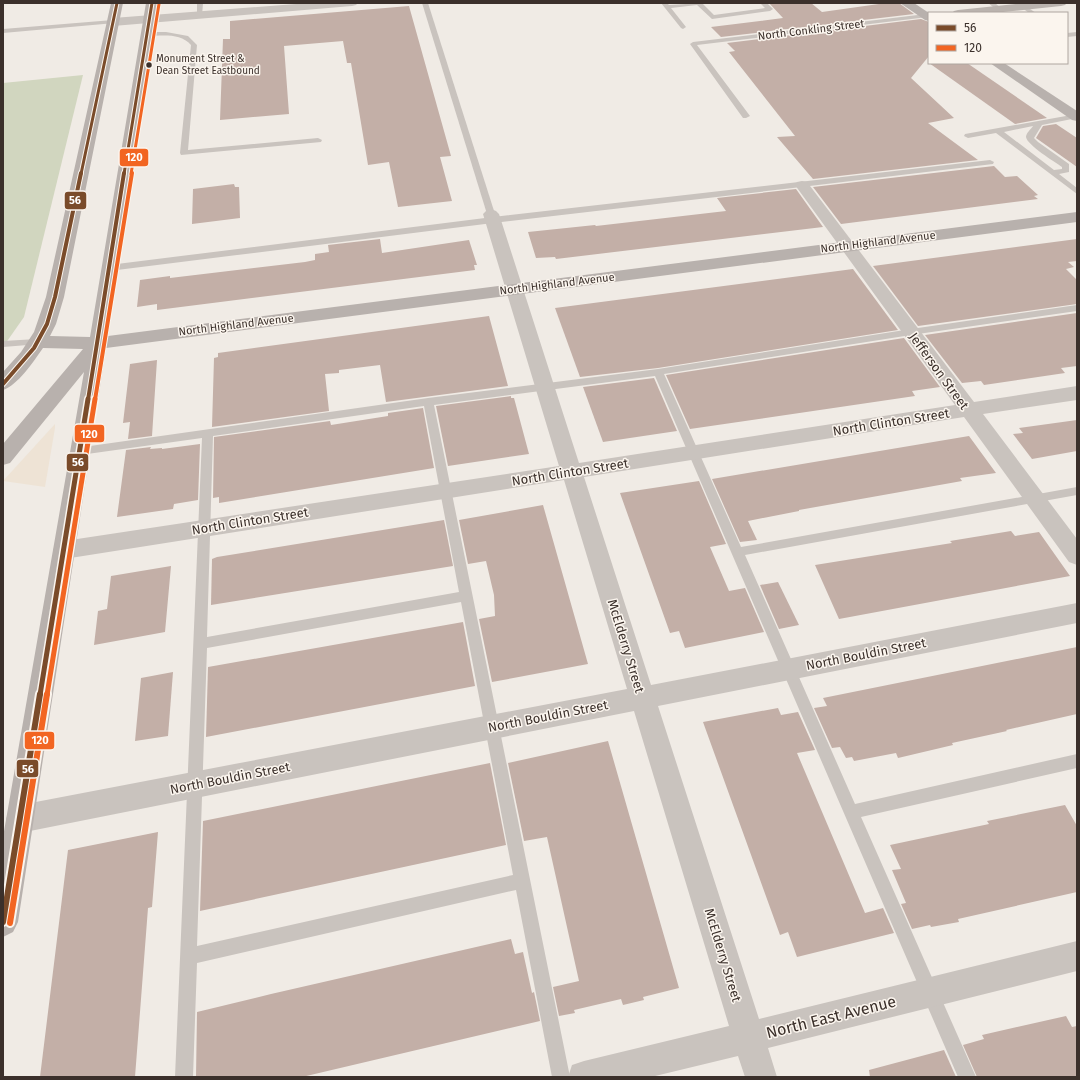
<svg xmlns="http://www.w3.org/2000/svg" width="1080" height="1080" viewBox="0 0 1080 1080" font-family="'Fira Sans',sans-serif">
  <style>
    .green { fill: #d1d6bf }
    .plaza { fill: #eee3d5 }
    .building { fill: #c3afa7 }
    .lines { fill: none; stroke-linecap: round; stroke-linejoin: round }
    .lane { fill: #c9c3be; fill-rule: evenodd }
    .street { fill: #c9c3be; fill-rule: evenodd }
    .secondary { fill: #bab3ae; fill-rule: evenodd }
    .primary { fill: #b8b1ad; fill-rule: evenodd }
    .bus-1-far3-casing { stroke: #fbf5ee; stroke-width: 5 }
    .bus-1-far2-casing { stroke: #fbf5ee; stroke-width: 6 }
    .bus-1-far1-casing { stroke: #fbf5ee; stroke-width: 8 }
    .bus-1-casing { stroke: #fbf5ee; stroke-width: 10 }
    .bus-2-far3-casing { stroke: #fbf5ee; stroke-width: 5 }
    .bus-2-far2-casing { stroke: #fbf5ee; stroke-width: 6 }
    .bus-2-far1-casing { stroke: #fbf5ee; stroke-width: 8 }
    .bus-2-casing { stroke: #fbf5ee; stroke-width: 10 }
    .bus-1-far3 { stroke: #7a4b2a; stroke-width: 3 }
    .bus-1-far2 { stroke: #7a4b2a; stroke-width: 4 }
    .bus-1-far1 { stroke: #7a4b2a; stroke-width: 5 }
    .bus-1 { stroke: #7a4b2a; stroke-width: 6 }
    .bus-2-far3 { stroke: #f26522; stroke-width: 3 }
    .bus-2-far2 { stroke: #f26522; stroke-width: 4 }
    .bus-2-far1 { stroke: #f26522; stroke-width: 5 }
    .bus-2 { stroke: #f26522; stroke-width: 6 }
    .bus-dot { fill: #3b302b; stroke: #fbf5ee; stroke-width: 1.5 }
    .labels { text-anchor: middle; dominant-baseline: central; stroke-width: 3; stroke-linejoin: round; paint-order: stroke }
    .far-bus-label { font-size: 10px; fill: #3b302b; stroke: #fbf5ee; text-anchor: start }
    .far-street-label { font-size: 11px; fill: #3b302b; stroke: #fbf5ee }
    .street-label { font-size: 13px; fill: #3b302b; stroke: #fbf5ee }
    .near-street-label { font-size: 16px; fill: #3b302b; stroke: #fbf5ee }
    .line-badge { stroke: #fbf5ee; stroke-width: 1.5 }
    .badge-label { font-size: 11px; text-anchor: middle; font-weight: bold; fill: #fff }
  </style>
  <rect width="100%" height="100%" fill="#f0ebe5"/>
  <path class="green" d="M83,75L24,317L3,347V83Z"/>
  <path class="plaza" d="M55,424V428L45,487L3,481Z"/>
  <g class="building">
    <path d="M769,3H811L822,12L886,3H899L914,14L721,37L711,27L783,18Z"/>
    <path d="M409,6L451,156L440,157L452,201L398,207L389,162L368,165L351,63H347L343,41L284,46L289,114L220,120L223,39H230V21Z"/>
    <path d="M921,19L929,22V56L911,78L954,118L928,123L978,160L813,179L777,137L795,136L729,52L735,51L727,43Z"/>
    <path d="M929,63H967L1047,118L1015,124Z"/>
    <path d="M1056,124L1077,138V167L1036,138L1043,126Z"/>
    <path d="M994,166L1005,177L1017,176L1038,195L1034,196L1038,199L841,224L813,187Z"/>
    <path d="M234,184L235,187H239L240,218L192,224L193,189Z"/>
    <path d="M796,189L823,227L556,259L555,257L536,258L528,232L595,225L596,226L726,211L717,198Z"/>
    <path d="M380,239L382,253L469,240L477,265H474L475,270L157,310V304L137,307L140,280L170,276V278L305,262L315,260V254L329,252L328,245Z"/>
    <path d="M1077,239V261L1068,262L1074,267L1066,269L1077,280V304L918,326L873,266Z"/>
    <path d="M853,269L898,330L658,368L580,377L555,308Z"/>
    <path d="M1077,313V366L1061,368L1065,373L984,385L981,381L962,383L925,335Z"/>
    <path d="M489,316L508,386L386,402L380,365L339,370V373L325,374L329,411L212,427L214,358L218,357V353Z"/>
    <path d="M904,338L940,387L912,391L915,396L690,429L666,375Z"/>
    <path d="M157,360L152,436L128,439L130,422L123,423L130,364Z"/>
    <path d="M654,378L677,431L603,442L583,387Z"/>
    <path d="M511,396V398H514L529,454L448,466L436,406Z"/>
    <path d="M423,408L434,468L219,503V497L213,498L214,437L330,421L331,425L388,416V413Z"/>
    <path d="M1077,420V451L1032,459L1013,434L1023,433L1019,428Z"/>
    <path d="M969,436L996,473L960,478L962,481L799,510V511L748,521L757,540L740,542L712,479Z"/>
    <path d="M200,444L198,500L174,504L173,509L117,517L126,450L151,447L150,449L162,448V449Z"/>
    <path d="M699,481L726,544L710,547L729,591L745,588L764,632L685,648L679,631L670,633L620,493Z"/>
    <path d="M543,505L588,664L492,682L479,619L495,616L494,595L486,561L468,564L459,520Z"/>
    <path d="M444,520L453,566L211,605L212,559L217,557Z"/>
    <path d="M1011,531L1015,536L1039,532L1070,576L839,619L815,565L952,543L950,541Z"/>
    <path d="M171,566L165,632L94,645L98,611L107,609L111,576Z"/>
    <path d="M778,582L799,625L779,629L760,585Z"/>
    <path d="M463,622L475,686L206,737L208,667Z"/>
    <path d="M1077,647V714L1006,730L1007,731L952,743L953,745L898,758L896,753L854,761L852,757L846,758L840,747L832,748L814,708L827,706L823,698Z"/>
    <path d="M173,672L168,736L135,741L141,678Z"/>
    <path d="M778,708L781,715L798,712L815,750L797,753L865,913L883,908L894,933L797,957L788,932L780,935L703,722Z"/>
    <path d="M608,741L679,988L643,997L644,1000L623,1005L621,999L574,1010L575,1013L559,1016L553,987L579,981L547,837L524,841L508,763Z"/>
    <path d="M490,763L506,845L200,911L203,821Z"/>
    <path d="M1065,805L1077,826V892L958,919L959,922L931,927L930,925L912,929L901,904L906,903L892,870L901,869L890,845L989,824L987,821Z"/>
    <path d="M158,832L152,907L148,908L135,1077H40L68,850Z"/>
    <path d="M511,939L515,954L523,952L532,993L534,992L540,1021L302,1077H196L197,1012L271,994Z"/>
    <path d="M1066,1016L1072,1027L1077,1026V1077H977L963,1045L984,1039L982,1035Z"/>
    <path d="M944,1050L956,1077H870L869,1070Z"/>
  </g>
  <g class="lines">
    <g class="lane">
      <path d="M197,3H203L202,16L197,15Z"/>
      <path d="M422,3H428L495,214L494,216L491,217L487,214Z"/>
      <path d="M661,3H667L669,5L702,3L714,15L765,8L760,3H767L773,9L770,11L712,19L697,5L671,8L686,27L683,29L681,28Z"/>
      <path d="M988,3H995L1002,9L997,10Z"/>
      <path d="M1024,5L1036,13H1029L1021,7Z"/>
      <path d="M926,14L929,16L928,17L697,45L750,116L746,118H743L690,44L693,42Z"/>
      <path d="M113,20L116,22L115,23L3,33V29Z"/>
      <path d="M166,32L188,36L197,45L188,150L318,138L322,140L321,142L181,155L180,153L191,45C180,32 161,36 146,36L143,34L146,32Z"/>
      <path d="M1077,32V36L1067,37V33Z"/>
      <path d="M1077,114V118L1042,125L1034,138L1038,142L1069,164V172L1059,174L1077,188V194L996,133L968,138L964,136L965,134ZM1033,126C1031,129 1026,133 1026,137C1027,145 1055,162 1062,167V169L1054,170L1004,132Z"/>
      <path d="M990,160L994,162L993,164L793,188L493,223L109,271L104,268L109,265L493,217Z"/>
      <path d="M1077,305V311L911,335L664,374L741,547L1077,487V495L745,555L855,804L1077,754V768L861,817L976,1077H958L655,376L434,405L570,1077H552L516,890L197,963L193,1077H175L202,438L80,455L76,454L74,451L76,448L428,398L658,369L911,329ZM424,406L459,592L207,637L213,436ZM461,602L513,875L197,946L207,648Z"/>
      <path d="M37,339L42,342L40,344L3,347V341Z"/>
    </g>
    <g class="street">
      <path d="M309,3H358L356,5L352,6L113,26L109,24L107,22L109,20L113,18Z"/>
      <path d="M802,181L807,182L974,402L1077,386V400L983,414L1077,539V565L1069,562L964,417L584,477L651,685L1077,603V623L658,706L759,1019L1077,941V971L768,1048L777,1077H745L738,1056L651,1077H568L572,1065L584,1061L729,1026L634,711L20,833L10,829L6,819L10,809L20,805L627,689L564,480L64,559L56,556L53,550L56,544L64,541L559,466L483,214L486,211L491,209L496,211L499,214L579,463L955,405L795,185L797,182Z"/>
    </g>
    <path class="secondary" d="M1026,3H1067L1065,5L1061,6L993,13H952L954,11L958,10Z"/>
    <g class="primary">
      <path d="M111,3H123L64,297L56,324L50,336L90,337L146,3H158L108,336L1077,212V222L106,348L18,922L13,932L3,937V837L84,372L10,463L3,465V444L83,349L43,348C34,361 17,386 3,390V372L21,352L34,332L46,297Z"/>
      <path d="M900,3H914L929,13V21L925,20Z"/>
      <path d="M990,63H1004L1077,111V121L1072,120Z"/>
    </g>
    <defs>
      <g id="bus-1-far3">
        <path d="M81,174L117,3"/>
        <path d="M124,174L152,3"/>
      </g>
      <g id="bus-1-far2">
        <path d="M3,384L34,348L47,324L55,297L81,173"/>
        <path d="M88,400L124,173"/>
      </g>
      <path id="bus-1-far1" d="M40,695L88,399"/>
      <path id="bus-1" d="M3,922L40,694"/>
      <path id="bus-2-far3" d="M131,174L159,4"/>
      <path id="bus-2-far2" d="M95,400L132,173"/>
      <path id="bus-2-far1" d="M47,695L95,399"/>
      <path id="bus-2" d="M10,923L47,694"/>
    </defs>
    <use href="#bus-1-far3" class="bus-1-far3-casing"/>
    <use href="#bus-1-far2" class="bus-1-far2-casing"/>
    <use href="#bus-1-far1" class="bus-1-far1-casing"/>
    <use href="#bus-1" class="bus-1-casing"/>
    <use href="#bus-2-far3" class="bus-2-far3-casing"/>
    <use href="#bus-2-far2" class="bus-2-far2-casing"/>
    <use href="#bus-2-far1" class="bus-2-far1-casing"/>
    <use href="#bus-2" class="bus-2-casing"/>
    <use href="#bus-1-far3" class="bus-1-far3"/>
    <use href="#bus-1-far2" class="bus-1-far2"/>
    <use href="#bus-1-far1" class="bus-1-far1"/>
    <use href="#bus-1" class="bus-1"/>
    <use href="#bus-2-far3" class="bus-2-far3"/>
    <use href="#bus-2-far2" class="bus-2-far2"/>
    <use href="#bus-2-far1" class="bus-2-far1"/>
    <use href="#bus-2" class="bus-2"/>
  </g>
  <circle class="bus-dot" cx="149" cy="65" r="3.5"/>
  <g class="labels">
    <g class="far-bus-label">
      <text x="156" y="59">Monument Street &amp;<tspan x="156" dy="12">Dean Street Eastbound</tspan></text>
    </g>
    <g class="far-street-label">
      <text transform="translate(811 30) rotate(-7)">North Conkling Street</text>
      <text transform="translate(878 242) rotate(-7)">North Highland Avenue</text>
      <text transform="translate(557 284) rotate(-7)">North Highland Avenue</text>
      <text transform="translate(236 325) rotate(-7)">North Highland Avenue</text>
    </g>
    <g class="street-label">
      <text transform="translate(939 371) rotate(54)">Jefferson Street</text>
      <text transform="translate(891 422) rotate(-9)">North Clinton Street</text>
      <text transform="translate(570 472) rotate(-9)">North Clinton Street</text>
      <text transform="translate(250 521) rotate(-9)">North Clinton Street</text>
      <text transform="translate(626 646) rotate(73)">McElderry Street</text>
      <text transform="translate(866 654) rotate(-11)">North Bouldin Street</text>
      <text transform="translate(548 716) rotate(-11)">North Bouldin Street</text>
      <text transform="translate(230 778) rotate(-11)">North Bouldin Street</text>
      <text transform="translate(723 955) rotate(73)">McElderry Street</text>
    </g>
    <g class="near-street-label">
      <text transform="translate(831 1017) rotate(-14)">North East Avenue</text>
    </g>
  </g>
  <g class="line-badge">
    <rect x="119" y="148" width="30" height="19" rx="4" fill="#f26522"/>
    <rect x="64" y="191" width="23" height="19" rx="4" fill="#7a4b2a"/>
    <rect x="74" y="424" width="31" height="19" rx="4" fill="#f26522"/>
    <rect x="66" y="453" width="23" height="19" rx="4" fill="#7a4b2a"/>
    <rect x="24" y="731" width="31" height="19" rx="4" fill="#f26522"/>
    <rect x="16" y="759" width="23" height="19" rx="4" fill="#7a4b2a"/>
  </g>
  <g class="badge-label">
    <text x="134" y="161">120</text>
    <text x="75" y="204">56</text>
    <text x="89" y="438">120</text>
    <text x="78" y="466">56</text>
    <text x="40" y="744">120</text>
    <text x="28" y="773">56</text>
  </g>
  <rect width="1080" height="1080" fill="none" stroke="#3b302b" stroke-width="8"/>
  <rect x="928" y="12" width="140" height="52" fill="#fbf5ee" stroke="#aea6a0"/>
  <rect x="936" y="25" width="20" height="6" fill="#7a4b2a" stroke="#aea6a0"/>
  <text x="964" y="32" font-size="12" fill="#3b302b">56</text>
  <rect x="936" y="45" width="20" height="6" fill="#f26522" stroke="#aea6a0"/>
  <text x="964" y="52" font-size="12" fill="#3b302b">120</text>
</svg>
